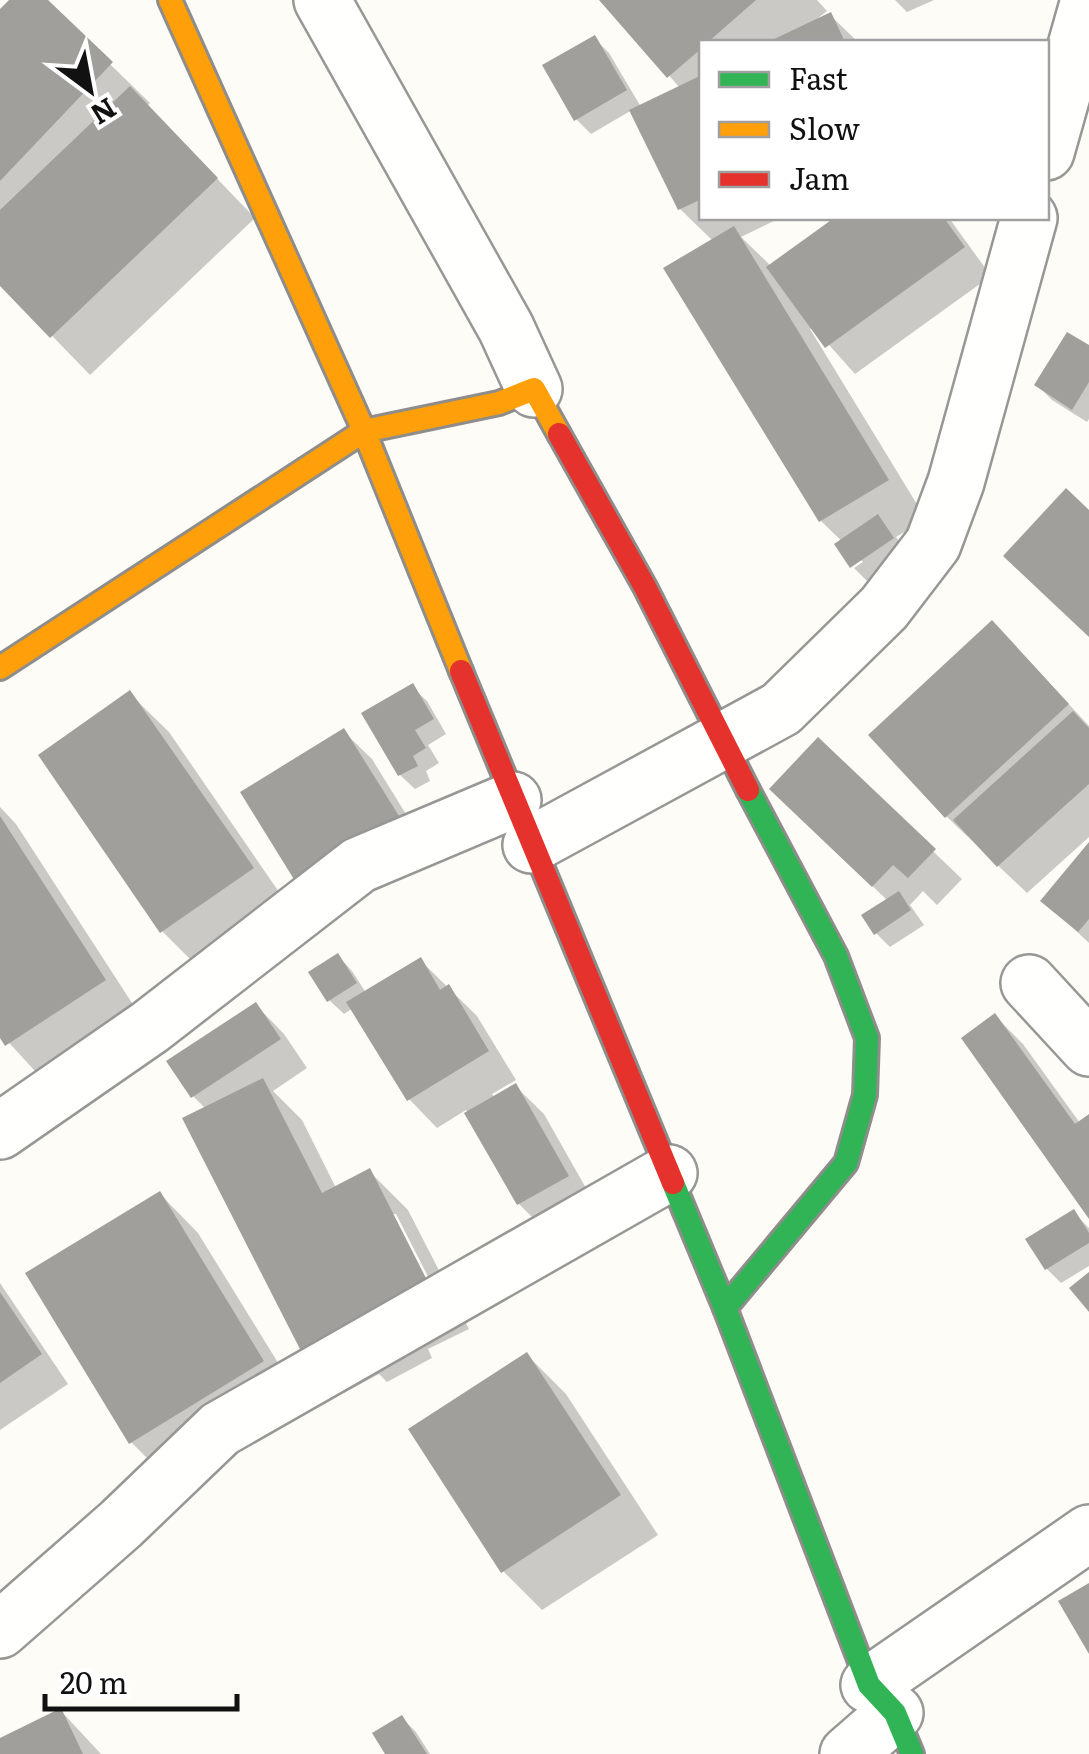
<svg xmlns="http://www.w3.org/2000/svg" width="1089" height="1754" viewBox="0 0 1089 1754" font-family="Literata,serif">
  <style>
    .shadow { fill: #0003; fill-rule: evenodd }
    .building { fill: #a19f9c }
    .lines { fill: none; stroke-linecap: round; stroke-linejoin: round }
    .street-casing { stroke: #979795; stroke-width: 60 }
    .fast-casing { stroke: #8e8d8b; stroke-width: 28 }
    .slow-casing { stroke: #8e8d8b; stroke-width: 28 }
    .jam-casing { stroke: #8e8d8b; stroke-width: 28 }
    .street { stroke: #fffffe; stroke-width: 55 }
    .fast { stroke: #30b455; stroke-width: 22 }
    .slow { stroke: #ff9f0a; stroke-width: 22 }
    .jam { stroke: #e5322d; stroke-width: 22 }
  </style>
  <rect width="100%" height="100%" fill="#fdfcf7"/>
  <g class="shadow">
    <path d="M12,0H44L150,103L147,106L255,218L90,375L0,282V13Z"/>
    <path d="M603,0H817L827,11L817,19L830,15L858,42H702V218H780L741,237L771,266L839,218H949L991,276L855,374L813,327L810,329L926,519L896,537L907,554L867,581L854,568L863,562L821,521L713,241L680,209L632,110L591,134L576,119L594,38L609,53L641,107L680,88Z"/>
    <path d="M895,0H934L907,12Z"/>
    <path d="M1089,348V419L1087,422L1052,400L1037,385Z"/>
    <path d="M1030,662L1089,726V837L1027,893L947,817L872,735Z"/>
    <path d="M412,687L427,701L446,734L428,745L439,763L426,771L430,781L415,789L400,775L364,714Z"/>
    <path d="M130,694L169,732L290,908L201,970L162,931Z"/>
    <path d="M343,731L372,759L425,845L297,879Z"/>
    <path d="M818,741L962,879L937,905L923,891L910,905L924,925L890,947L876,933L888,901L801,817Z"/>
    <path d="M0,807L16,824L143,1020L46,1083L0,1033Z"/>
    <path d="M1089,846V943L1044,901Z"/>
    <path d="M338,956L352,971L366,993L420,960L477,1016L516,1080L492,1094L495,1098L515,1086L544,1114L595,1204L547,1232L519,1204L466,1110L437,1128L409,1099L353,1008L344,1014L329,1000Z"/>
    <path d="M256,1005L284,1034L307,1068L273,1091L302,1120L336,1188L369,1171L408,1210L469,1329L428,1349L432,1358L387,1382L379,1374L344,1393L305,1354L206,1109L193,1096ZM390,1214H396L440,1300L435,1302Z"/>
    <path d="M995,1016L1023,1044L1080,1123L1089,1117V1214Z"/>
    <path d="M160,1194L198,1233L301,1400L170,1481L131,1442Z"/>
    <path d="M1073,1212L1089,1228V1266L1061,1283L1047,1269L1029,1240Z"/>
    <path d="M0,1283L68,1384L0,1430Z"/>
    <path d="M527,1355L566,1394L658,1535L542,1610L503,1571Z"/>
    <path d="M61,1711L101,1754H0V1741Z"/>
    <path d="M402,1718L416,1732L430,1754H388Z"/>
  </g>
  <g class="building">
    <path d="M9,0H48L113,62L0,181V9Z"/>
    <path d="M599,0H756L708,42H702V48L667,78Z"/>
    <path d="M831,12L845,42H768Z"/>
    <path d="M595,35L627,90L574,121L542,65Z"/>
    <path d="M702,75V199L678,210L629,110Z"/>
    <path d="M130,86L218,178L50,338L0,286V210Z"/>
    <path d="M834,218H944L965,247L825,348L766,267Z"/>
    <path d="M734,226L889,480L819,522L663,268Z"/>
    <path d="M1067,332L1089,345V382L1072,410L1034,385Z"/>
    <path d="M1066,488L1089,510V637L1003,556Z"/>
    <path d="M878,514L894,538L850,568L834,544Z"/>
    <path d="M992,620L1069,704L945,818L868,735Z"/>
    <path d="M413,683L434,719L415,730L426,748L413,756L418,766L398,776L361,713Z"/>
    <path d="M130,690L254,868L160,933L38,755Z"/>
    <path d="M1073,711L1089,728V784L997,867L953,820Z"/>
    <path d="M344,728L399,816L295,881L240,792Z"/>
    <path d="M818,737L936,849L908,878L893,865L872,887L769,789Z"/>
    <path d="M0,816L106,980L5,1046L0,1038Z"/>
    <path d="M1089,842V919L1078,932L1040,901Z"/>
    <path d="M899,891L911,910L874,935L861,915Z"/>
    <path d="M338,953L357,983L327,1002L308,972Z"/>
    <path d="M421,957L440,990L449,984L489,1051L407,1101L346,1002Z"/>
    <path d="M256,1002L281,1039L191,1098L166,1061Z"/>
    <path d="M995,1013L1075,1124L1089,1114V1219L961,1038Z"/>
    <path d="M263,1078L322,1193L370,1168L432,1290L303,1355L182,1118Z"/>
    <path d="M516,1083L569,1176L517,1205L464,1113Z"/>
    <path d="M160,1191L264,1361L129,1444L25,1273Z"/>
    <path d="M1074,1209L1089,1233V1243L1045,1270L1025,1239Z"/>
    <path d="M1089,1272V1312L1069,1288Z"/>
    <path d="M0,1292L42,1354L0,1383Z"/>
    <path d="M527,1352L621,1495L501,1573L408,1429Z"/>
    <path d="M1089,1583V1654L1058,1601Z"/>
    <path d="M61,1708L83,1754H0V1738Z"/>
    <path d="M402,1715L427,1754H385L372,1733Z"/>
  </g>
  <g class="lines">
    <defs>
      <g id="street">
        <path d="M322,0L506,328L534,389"/>
        <path d="M1046,152L1089,0"/>
        <path d="M531,845L781,709L884,608L933,544L956,482L1029,218"/>
        <path d="M1029,983L1089,1048"/>
        <path d="M0,1131L150,1027L359,865L513,800"/>
        <path d="M0,1630L121,1524L220,1429L669,1173"/>
        <path d="M869,1685L1089,1533"/>
        <path d="M848,1754L895,1713"/>
      </g>
      <g id="fast">
        <path d="M673,1183L725,1308L869,1685L895,1713L912,1754"/>
        <path d="M725,1308L846,1163L865,1095L867,1038L836,956L748,790"/>
      </g>
      <g id="slow">
        <path d="M170,0L364,431L461,671"/>
        <path d="M0,668L364,431L499,403L534,389L559,434"/>
      </g>
      <g id="jam">
        <path d="M559,434L645,587L748,790"/>
        <path d="M461,671L673,1183"/>
      </g>
    </defs>
    <use href="#street" class="street-casing"/>
    <use href="#fast" class="fast-casing"/>
    <use href="#slow" class="slow-casing"/>
    <use href="#jam" class="jam-casing"/>
    <use href="#street" class="street"/>
    <use href="#fast" class="fast"/>
    <use href="#slow" class="slow"/>
    <use href="#jam" class="jam"/>
  </g>
  <rect x="699" y="40" width="350" height="180" fill="#ffffff" stroke="#a0a0a0" stroke-width="2.5"/>
  <rect x="719" y="72" width="50" height="15" fill="#30b455" stroke="#a0a0a0" stroke-width="2.5"/>
  <text x="789" y="90" font-size="30" fill="#111111">Fast</text>
  <rect x="719" y="122" width="50" height="15" fill="#ff9f0a" stroke="#a0a0a0" stroke-width="2.5"/>
  <text x="789" y="140" font-size="30" fill="#111111">Slow</text>
  <rect x="719" y="172" width="50" height="15" fill="#e5322d" stroke="#a0a0a0" stroke-width="2.5"/>
  <text x="789" y="190" font-size="30" fill="#111111">Jam</text>
  <g transform="translate(90 90) rotate(148)" stroke="#ffffff" stroke-width="8" paint-order="stroke">
  <path d="M0-8L18 38L0 25L-18 38Z" fill="#111111"/>
  <text y="-15" font-size="28" font-weight="bold" text-anchor="middle" fill="#111111">N</text>
  </g>
  <path d="M45 1694v15h192v-15" fill="none" stroke="#111111" stroke-width="5"/>
  <text x="60" y="1694" font-size="30" fill="#111111" stroke="#ffffff" stroke-width="8" paint-order="stroke">20 m</text>
</svg>
